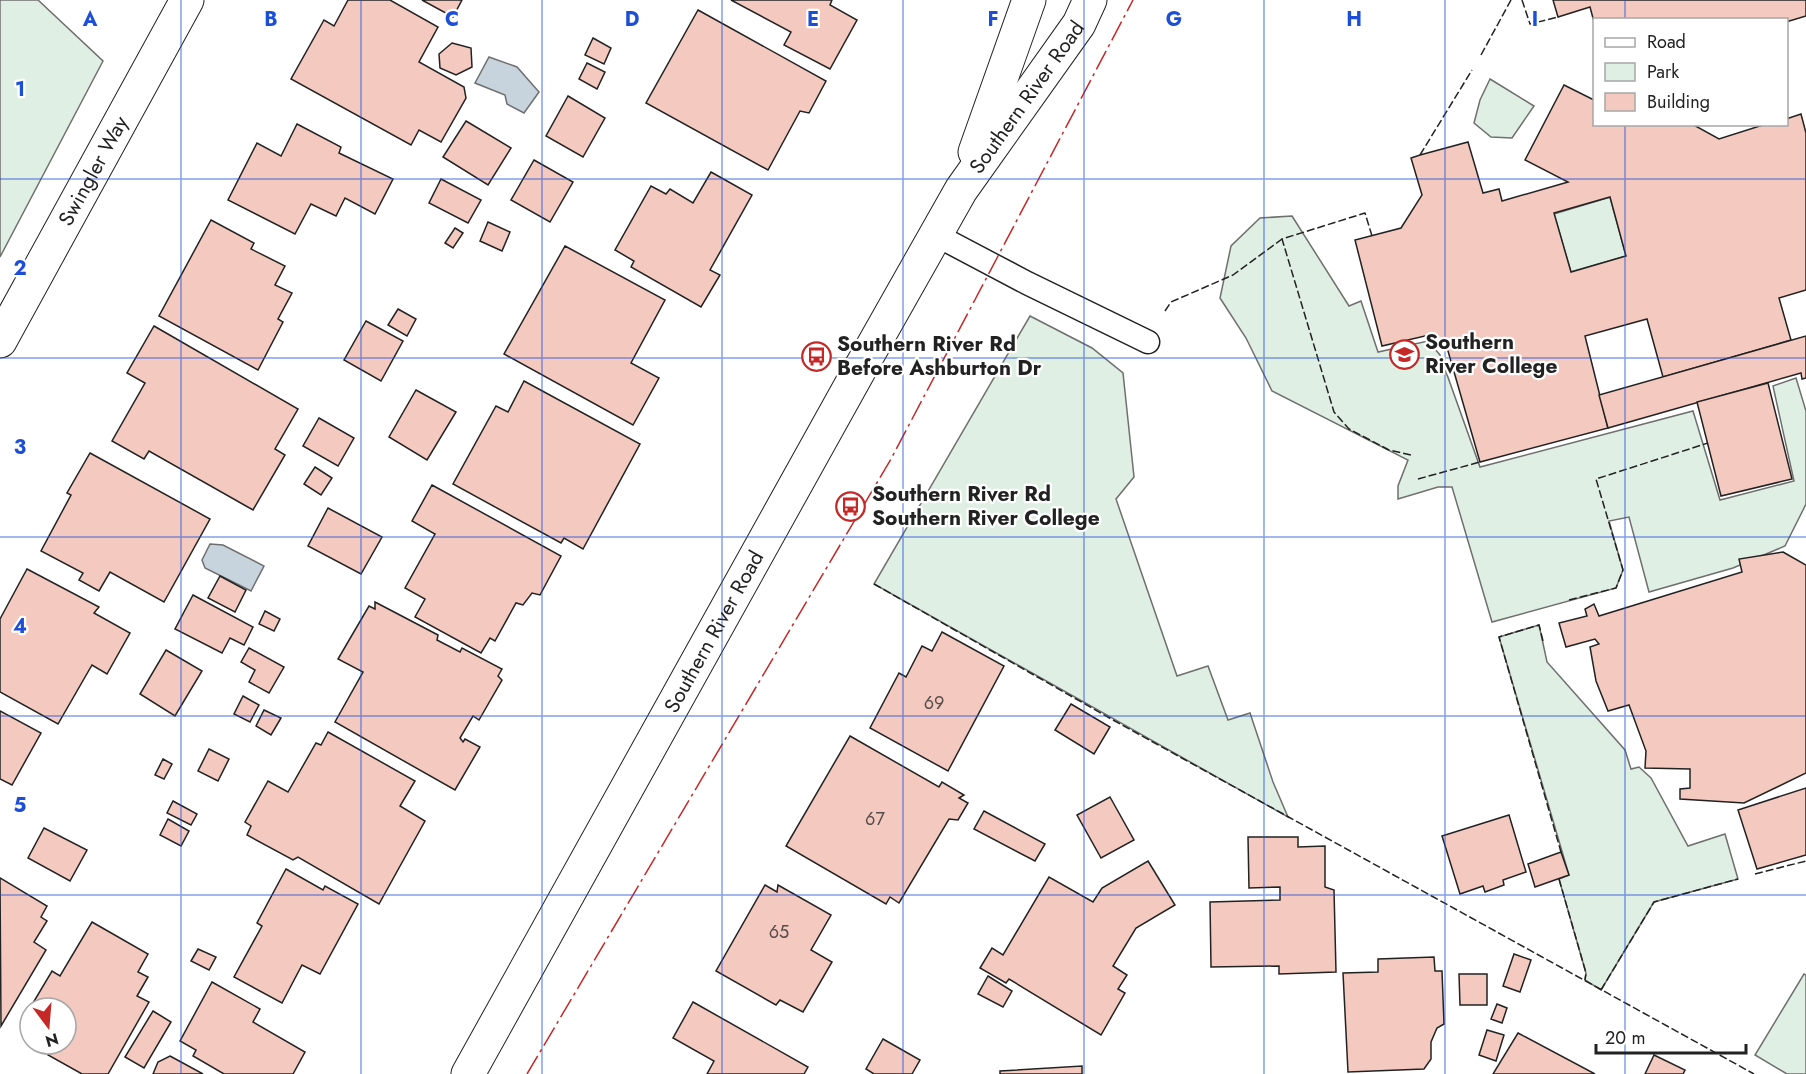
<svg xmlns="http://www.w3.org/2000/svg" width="1806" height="1074" viewBox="0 0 1806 1074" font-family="Jost,sans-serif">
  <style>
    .green { fill: #e0efe3; stroke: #6f6f6f; stroke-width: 1.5 }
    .water { fill: #c7d3dd; stroke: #6f6f6f; stroke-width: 1.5 }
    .building { fill: #f3c9c0; stroke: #222; stroke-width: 1.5; fill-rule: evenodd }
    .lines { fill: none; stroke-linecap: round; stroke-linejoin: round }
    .service-casing { stroke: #222; stroke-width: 25 }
    .minor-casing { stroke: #222; stroke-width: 35 }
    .primary-casing { stroke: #222; stroke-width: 35 }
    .service { stroke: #fff; stroke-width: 22 }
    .minor { stroke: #fff; stroke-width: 33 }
    .primary { stroke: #fff; stroke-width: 33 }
    .fence { stroke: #222; stroke-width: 1.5; stroke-dasharray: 8 3; stroke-linecap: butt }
    .power { stroke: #c62828; stroke-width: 1.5; stroke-dasharray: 21 4.5 3 4.5; stroke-linecap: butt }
    .grid { fill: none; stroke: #1d4ed8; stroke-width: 1.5; stroke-opacity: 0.55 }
    .labels { text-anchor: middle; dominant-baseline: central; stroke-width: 4.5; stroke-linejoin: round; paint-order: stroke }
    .number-label { font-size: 18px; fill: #564c4a }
    .street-label { font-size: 21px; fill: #222; stroke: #fff }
    .poi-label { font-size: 21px; font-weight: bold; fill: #222; stroke: #fff; text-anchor: start }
    .grid-label { font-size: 20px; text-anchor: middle; font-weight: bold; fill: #1d4ed8; stroke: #fff; stroke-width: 4.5; stroke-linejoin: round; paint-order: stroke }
  </style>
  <rect width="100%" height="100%" fill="#fff"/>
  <g class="green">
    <path d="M0,0H38L103,61L0,257Z"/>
    <path d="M1490,79L1534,106L1512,138L1491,137L1474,123L1480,100Z"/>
    <path d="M1610,197L1626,256L1571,272L1554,214Z"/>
    <path d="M1292,216L1349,306L1361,301L1378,352L1428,341L1440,355L1480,467L1693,411L1720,500L1794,481L1773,386L1796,378L1806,411V504L1785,546L1733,568L1649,592L1629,517L1609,521L1623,570L1616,588L1492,622L1452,487H1438L1398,499V486L1408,460L1272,391L1246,338L1220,298L1231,246L1260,218Z"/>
    <path d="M1030,316L1092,348L1123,373L1134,477L1116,499L1177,676L1208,666L1228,720L1250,713L1273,782L1288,817L874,584Z"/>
    <path d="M1539,625L1547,662L1625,750L1631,769L1639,767L1651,778L1688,846L1725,834L1738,879L1654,902L1601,990L1585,980L1586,973L1559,879L1569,875L1499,637Z"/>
    <path d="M1804,974L1806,975V1074H1787L1755,1055Z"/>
  </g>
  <g class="water">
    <path d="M489,57L517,67L539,92L524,113L507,104L505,95L475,83Z"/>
    <path d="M210,544L223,545L264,566L251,591L205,568L202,560Z"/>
  </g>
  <g class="building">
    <path d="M348,0H390L438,27L419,62L464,87L466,98L441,142L419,130L411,145L291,79L324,20L334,26Z"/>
    <path d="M422,0H462L453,17Z"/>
    <path d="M731,0H832L830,5L857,20L830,69L784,45L791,32Z"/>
    <path d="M1553,0H1806V16L1786,22V20H1594V22L1590,7L1558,17Z"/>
    <path d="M698,10L826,81L809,113L800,111L768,170L646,103Z"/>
    <path d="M593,38L611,48L604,64L585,55Z"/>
    <path d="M452,43L471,48L472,67L456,75L440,68L439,54Z"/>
    <path d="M587,63L605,72L597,89L579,79Z"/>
    <path d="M1564,85L1594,100V124H1692L1719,139L1766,124H1786V119L1801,114L1806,133V290L1779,298L1791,340L1663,377L1647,319L1585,336L1608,428L1480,462L1448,351L1429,335L1382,346L1355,240L1401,228L1422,195L1411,158L1420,155L1468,142L1483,193L1499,189L1502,201L1568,182L1525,160ZM1610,197L1626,256L1571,272L1554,213Z"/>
    <path d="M568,96L605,118L583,157L546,136Z"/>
    <path d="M466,121L511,148L488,185L443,157Z"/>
    <path d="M297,124L341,147L339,153L393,179L375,214L345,198L336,216L311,204L295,234L228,200L257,143L281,156Z"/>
    <path d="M534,160L573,182L550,222L511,200Z"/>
    <path d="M711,172L752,195L710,270L720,275L701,307L631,267L634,261L615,250L651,186L666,194L670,189L693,203Z"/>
    <path d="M441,179L481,200L468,223L429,203Z"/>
    <path d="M211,220L254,243L251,249L285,266L275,285L292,293L278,319L283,322L258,370L159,316Z"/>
    <path d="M488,222L510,232L502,251L480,241Z"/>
    <path d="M455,228L463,233L453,248L445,243Z"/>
    <path d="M565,246L665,300L631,363L659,378L633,425L504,354Z"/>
    <path d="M398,309L416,319L407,336L388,325Z"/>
    <path d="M366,321L403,341L381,381L344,360Z"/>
    <path d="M154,326L298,409L275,449L285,455L253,510L149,451L144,459L112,441L145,383L127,373Z"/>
    <path d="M1806,336V378L1802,379L1801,373L1608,428L1599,395Z"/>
    <path d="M524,381L640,444L583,549L564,538L561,543L453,484L496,406L508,412Z"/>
    <path d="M1768,383L1792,479L1721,496L1697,402Z"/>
    <path d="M416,390L456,412L427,460L389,437Z"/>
    <path d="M319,418L354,438L338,466L303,446Z"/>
    <path d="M90,453L210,519L164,602L110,572L99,591L79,580L83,573L41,551L71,495L67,493Z"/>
    <path d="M315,467L332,478L321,495L304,484Z"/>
    <path d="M432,485L561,556L540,595L532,593L523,605L516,603L495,641L490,638L481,653L415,617L425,599L405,588L435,534L412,521Z"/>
    <path d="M328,508L382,537L361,574L308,546Z"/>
    <path d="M1783,552L1806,565V773L1744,803L1680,799V789L1690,788V769L1645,768L1646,751L1629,705L1608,711L1596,681L1590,647L1599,644L1595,639L1566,647L1559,623L1587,616L1585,609L1594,604L1599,616L1742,572L1739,559Z"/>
    <path d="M27,569L99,607L94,613L130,633L107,674L92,665L58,724L0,692V619Z"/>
    <path d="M220,576L246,590L235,612L208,598Z"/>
    <path d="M193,595L253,627L244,645L230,638L222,653L175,629Z"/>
    <path d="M375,602L438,635L437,640L460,652L462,648L502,669L498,676L502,680L479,720L473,716L460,738L463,742L465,739L480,747L455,790L335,722L363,672L338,659L369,606L375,609Z"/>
    <path d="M265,611L280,619L274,631L259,624Z"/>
    <path d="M942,632L1004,666L948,771L870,728L899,673L906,677L922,646L932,651Z"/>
    <path d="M249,648L284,667L269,693L249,682L255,670L241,662Z"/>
    <path d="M166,650L202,671L175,716L140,694Z"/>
    <path d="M243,696L259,705L250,722L234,714Z"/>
    <path d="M1071,704L1110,727L1094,754L1055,730Z"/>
    <path d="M264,710L281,718L271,735L256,726Z"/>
    <path d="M0,711L41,733L12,785L0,779Z"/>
    <path d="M328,732L415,781L400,806L425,821L379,904L298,857L293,860L247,835L251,826L245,822L268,781L288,792L316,743L321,745Z"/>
    <path d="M850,736L939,787L942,782L964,795L959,798L968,803L958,820L949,819L899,903L890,897L886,904L786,846Z"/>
    <path d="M209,749L229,759L218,781L198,771Z"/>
    <path d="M163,759L172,764L164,779L155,775Z"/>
    <path d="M1806,788V855L1757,869L1738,810Z"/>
    <path d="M1110,797L1134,840L1101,858L1077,815Z"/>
    <path d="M173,801L197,814L191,825L167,813Z"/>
    <path d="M984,811L1045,844L1035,861L974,829Z"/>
    <path d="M1509,815L1526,872L1503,880L1504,885L1485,892L1483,886L1460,894L1442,836Z"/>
    <path d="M168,819L189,831L181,846L160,835Z"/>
    <path d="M44,828L87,850L70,881L28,858Z"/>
    <path d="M1248,837H1298V847L1325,846V887L1334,890L1336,972L1279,974V966L1211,967L1210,902L1280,900V887L1249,888Z"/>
    <path d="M1561,852L1569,875L1535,887L1528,864Z"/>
    <path d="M1148,861L1175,905L1136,928L1113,966L1127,975L1118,989L1125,993L1101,1035L1009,979L1006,983L980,968L992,948L1003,955L1049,877L1093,902L1102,888Z"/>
    <path d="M286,869L323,890L325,886L358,904L320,974L302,965L282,1003L234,977L262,926L257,923Z"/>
    <path d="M0,878L47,906L41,917L47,921L34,942L46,950L1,1026Z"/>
    <path d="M765,885L777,892L778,885L831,915L811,950L832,962L803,1012L780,1000L776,1005L716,971Z"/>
    <path d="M92,922L148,954L138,972L148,977L137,996L149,1002L108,1074H82L48,1055L54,1044H66V1008H30L52,971L60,976Z"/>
    <path d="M198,949L216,957L209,970L191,961Z"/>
    <path d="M1514,954L1531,960L1520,992L1503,986Z"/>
    <path d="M1434,957L1435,971H1442L1444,1024L1437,1028L1431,1042V1059L1424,1069L1348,1072L1343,973L1378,972V959Z"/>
    <path d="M1459,974H1487V1005H1460Z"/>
    <path d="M988,976L1012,991L1003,1007L978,994Z"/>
    <path d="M212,982L260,1009L253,1022L305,1052L293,1074H224L193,1056L196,1050L180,1041Z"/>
    <path d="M693,1002L808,1067L804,1074H707L714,1061L673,1038Z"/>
    <path d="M1497,1004L1507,1008L1502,1023L1491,1019Z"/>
    <path d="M30,1009V1030L21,1024Z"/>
    <path d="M153,1011L171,1022L144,1068L125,1057Z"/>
    <path d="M1487,1030L1504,1035L1496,1061L1479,1055Z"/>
    <path d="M1518,1033L1595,1074H1493Z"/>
    <path d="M883,1039L920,1060L912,1074H874L866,1069Z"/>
    <path d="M1654,1055L1685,1070L1683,1074H1645Z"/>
    <path d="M170,1056L203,1074H153L158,1062Z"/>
    <path d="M1082,1066V1074H1000V1071Z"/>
  </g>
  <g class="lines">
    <defs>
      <path id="service" d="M936,235L1027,283L1148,342"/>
      <g id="minor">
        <path id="s1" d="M0,341L187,0"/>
      </g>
      <g id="primary">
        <path d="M975,152L1029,0"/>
        <path id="s2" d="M468,1074L861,367L961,190L1079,24L1090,0"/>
      </g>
    </defs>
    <use href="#service" class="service-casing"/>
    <use href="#minor" class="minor-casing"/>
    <use href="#primary" class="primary-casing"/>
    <use href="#service" class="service"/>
    <use href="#minor" class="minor"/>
    <use href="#primary" class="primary"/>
    <g class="fence">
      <path d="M1522,0L1530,24L1558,17"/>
      <path d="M1481,55L1511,0"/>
      <path d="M1420,155L1472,70"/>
      <path d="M1372,236L1365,213L1282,239L1334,412L1349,429L1389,450L1411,455"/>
      <path d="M1165,311L1171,302L1233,275L1282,239"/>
      <path d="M1418,479L1480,462"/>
      <path d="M874,584L1113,720L1754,1074"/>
      <path d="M1569,600L1616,588L1623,570L1596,479L1708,443"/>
      <path d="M1543,641L1539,625L1499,637L1561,852"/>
      <path d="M1755,874L1806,861"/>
      <path d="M1559,879L1586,973L1585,980"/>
      <path d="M1601,990L1654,902L1738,879"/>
    </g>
    <path class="power" d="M527,1074L891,459L1133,0"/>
  </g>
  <path class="grid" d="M181,0V1074M361,0V1074M542,0V1074M722,0V1074M903,0V1074M1084,0V1074M1264,0V1074M1445,0V1074M1625,0V20M1625,124V1074M0,179H1806M0,358H1806M0,537H1806M0,716H1806M0,895H1806"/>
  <defs>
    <symbol id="school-ring" viewBox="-11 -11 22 22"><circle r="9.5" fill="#fff" stroke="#c62828" stroke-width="1.5"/><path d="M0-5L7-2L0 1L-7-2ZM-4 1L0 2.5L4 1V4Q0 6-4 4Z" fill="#c62828"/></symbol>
    <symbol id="bus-ring" viewBox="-11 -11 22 22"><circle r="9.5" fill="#fff" stroke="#c62828" stroke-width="1.5"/><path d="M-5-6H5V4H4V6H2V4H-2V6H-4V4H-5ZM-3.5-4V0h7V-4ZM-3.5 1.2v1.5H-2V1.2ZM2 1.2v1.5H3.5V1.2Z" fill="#c62828"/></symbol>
  </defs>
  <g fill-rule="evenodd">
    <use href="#school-ring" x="1388" y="338" width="33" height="33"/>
    <use href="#bus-ring" x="800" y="340" width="33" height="33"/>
    <use href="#bus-ring" x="834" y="490" width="33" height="33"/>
  </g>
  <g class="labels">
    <g class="number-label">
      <text x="934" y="703">69</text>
      <text x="875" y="819">67</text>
      <text x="779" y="932">65</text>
    </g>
    <g class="street-label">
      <text stroke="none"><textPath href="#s2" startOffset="1126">Southern River Road</textPath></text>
      <text stroke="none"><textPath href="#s1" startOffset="194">Swingler Way</textPath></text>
      <text stroke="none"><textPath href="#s2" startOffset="506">Southern River Road</textPath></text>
    </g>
    <g class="poi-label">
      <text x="1425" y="342">Southern<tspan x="1425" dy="24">River College</tspan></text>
      <text x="837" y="344">Southern River Rd<tspan x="837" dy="24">Before Ashburton Dr</tspan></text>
      <text x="872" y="494">Southern River Rd<tspan x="872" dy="24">Southern River College</tspan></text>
    </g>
  </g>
  <g class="grid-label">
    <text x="90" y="26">A</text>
    <text x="271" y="26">B</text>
    <text x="452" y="26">C</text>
    <text x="632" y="26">D</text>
    <text x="813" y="26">E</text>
    <text x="993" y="26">F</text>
    <text x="1174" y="26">G</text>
    <text x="1354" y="26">H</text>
    <text x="1535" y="26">I</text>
    <text x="20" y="96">1</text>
    <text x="20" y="275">2</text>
    <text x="20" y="454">3</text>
    <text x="20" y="633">4</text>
    <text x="20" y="812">5</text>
  </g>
  <rect x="1593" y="18" width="195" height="108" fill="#ffffff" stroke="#a7a7a7" stroke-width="1.5"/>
  <rect x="1605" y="38" width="30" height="9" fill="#ffffff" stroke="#a7a7a7" stroke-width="1.5"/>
  <text x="1647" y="48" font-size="18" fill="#222222">Road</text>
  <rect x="1605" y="63" width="30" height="18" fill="#e0efe3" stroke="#a7a7a7" stroke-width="1.5"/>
  <text x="1647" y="78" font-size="18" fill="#222222">Park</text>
  <rect x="1605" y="93" width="30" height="18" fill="#f3c9c0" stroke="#a7a7a7" stroke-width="1.5"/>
  <text x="1647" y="108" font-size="18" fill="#222222">Building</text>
  <g transform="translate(48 1026) rotate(164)"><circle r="28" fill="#ffffff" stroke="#a7a7a7" stroke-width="1.5"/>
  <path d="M0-4.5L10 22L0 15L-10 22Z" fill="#c62828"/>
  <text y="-9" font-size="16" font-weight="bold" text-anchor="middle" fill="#222222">N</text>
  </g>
  <path d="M1596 1044v9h150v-9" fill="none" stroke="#222222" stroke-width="3"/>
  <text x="1605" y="1044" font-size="18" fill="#222222" stroke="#ffffff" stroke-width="4.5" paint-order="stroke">20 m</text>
</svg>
